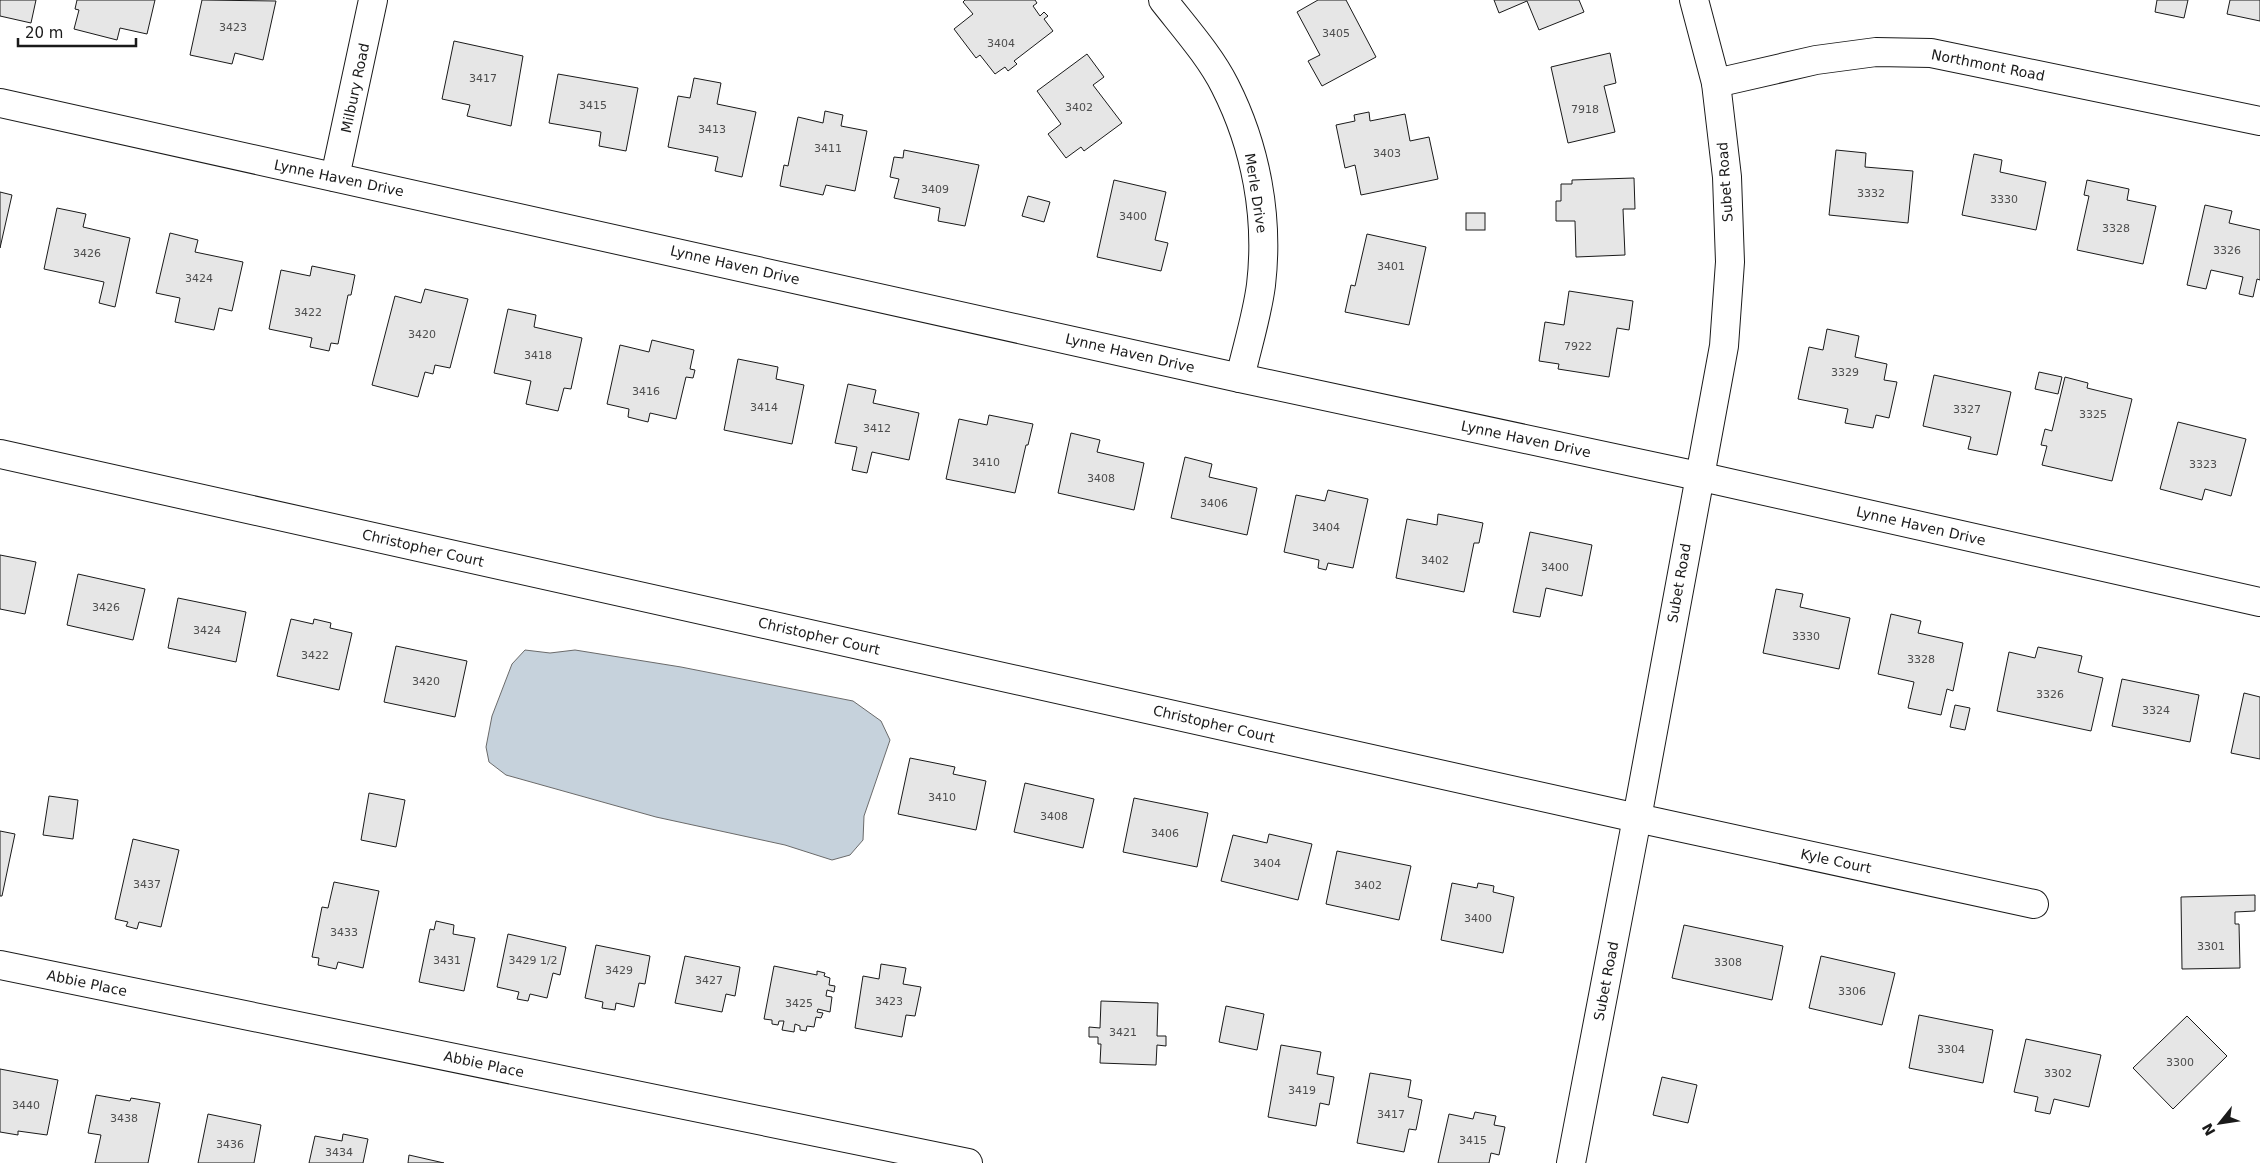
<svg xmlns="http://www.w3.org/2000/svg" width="2260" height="1163" viewBox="0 0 2260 1163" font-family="'DejaVu Sans',sans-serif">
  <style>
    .water { fill: #c6d2dc; stroke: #6a6a6a }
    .building { fill: #e6e6e6; stroke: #1a1a1a }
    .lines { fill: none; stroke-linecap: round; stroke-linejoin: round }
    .minor-casing { stroke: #1a1a1a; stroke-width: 30 }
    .minor { stroke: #fff; stroke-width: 28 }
    .labels { text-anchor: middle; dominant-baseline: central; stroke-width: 4; stroke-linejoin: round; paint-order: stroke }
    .number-label { font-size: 11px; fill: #4d4d4d }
    .street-label { font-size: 14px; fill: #1a1a1a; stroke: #fff }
  </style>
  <rect width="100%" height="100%" fill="#fff"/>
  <path class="water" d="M525,650L550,653L575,650L681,667L853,701L881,721L890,740L864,816L863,840L850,855L832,860L785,845L656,817L506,775L489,762L486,747L492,716L512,664Z"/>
  <g class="building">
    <path d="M0,0H36L31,23L0,16Z"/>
    <path d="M77,0H155L147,34L120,28L117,40L74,29L79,10L75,9Z"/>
    <path d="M202,0L276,1L263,60L235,53L232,64L190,55Z"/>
    <path d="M965,0H1035L1037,3L1033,6L1040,16L1044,12L1048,16L1044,19L1053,31L1014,61L1017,64L1008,71L1005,67L995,74L980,55L976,58L954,29L973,14L963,2Z"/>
    <path d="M1318,0H1346L1376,57L1322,86L1308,61L1320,55L1297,12Z"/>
    <path d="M1494,0H1579L1584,12L1539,30L1527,1L1499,13Z"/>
    <path d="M2157,0H2188L2184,18L2155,12Z"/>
    <path d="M2230,0H2260V21L2227,14Z"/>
    <path d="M454,41L523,56L511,126L467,116L470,105L442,99Z"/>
    <path d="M1610,53L1616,83L1604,86L1615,132L1568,143L1551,67Z"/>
    <path d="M1087,54L1104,77L1093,85L1122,123L1084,151L1081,147L1066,158L1048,134L1061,124L1037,91Z"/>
    <path d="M558,74L638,88L626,151L599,146L601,132L549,123Z"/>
    <path d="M694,78L721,83L717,104L756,112L742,177L715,171L718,157L668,147L678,96L690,98Z"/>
    <path d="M825,111L843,115L841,126L867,131L855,191L826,185L823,195L780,186L784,165L788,166L798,117L823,123Z"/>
    <path d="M1369,112L1370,121L1405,114L1410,141L1429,137L1438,179L1361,195L1355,165L1345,168L1336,125L1355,121L1354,115Z"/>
    <path d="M904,150L979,165L965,226L938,221L940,208L894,198L899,179L890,177L894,157L903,158Z"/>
    <path d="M1836,150L1866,153L1865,167L1913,171L1908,223L1829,215Z"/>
    <path d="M1974,154L2002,160L2000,172L2046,182L2036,230L1962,215Z"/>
    <path d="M1634,178L1635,209H1623L1625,255L1576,257L1575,221H1556V201H1561V184H1572V180Z"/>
    <path d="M1114,180L1166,192L1155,240L1168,243L1161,271L1097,257Z"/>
    <path d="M2087,180L2129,189L2127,200L2156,206L2143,264L2077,250L2089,196L2084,195Z"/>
    <path d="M0,192L12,195L0,248Z"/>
    <path d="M1028,196L1050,202L1044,222L1022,216Z"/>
    <path d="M2205,205L2232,211L2229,223L2260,230V280L2257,279L2253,297L2239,294L2243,277L2211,270L2206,289L2187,285Z"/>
    <path d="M57,208L86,214L83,227L130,238L115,307L99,303L104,282L44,269Z"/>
    <rect x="1466" y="213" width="19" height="17"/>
    <path d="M170,233L198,240L195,252L243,262L232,311L219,308L214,330L175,322L180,298L156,293Z"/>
    <path d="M1367,234L1426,247L1409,325L1345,312L1351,285L1355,286Z"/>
    <path d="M312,266L355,275L351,295H348L338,344L331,343L329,351L310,347L312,338L269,329L281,270L310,276Z"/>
    <path d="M425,289L468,299L450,368L435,365L433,374L425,372L418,397L372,385L395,296L421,303Z"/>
    <path d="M1569,291L1633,301L1629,330L1617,328L1609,377L1558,369L1559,364L1539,361L1545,322L1564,325Z"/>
    <path d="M508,309L536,315L534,327L582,338L571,389L564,388L558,411L526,404L531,381L494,373Z"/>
    <path d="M1827,329L1859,336L1855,357L1887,364L1884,380L1897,382L1889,418L1876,415L1873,428L1845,423L1848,409L1798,399L1809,347L1823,350Z"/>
    <path d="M652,340L694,350L690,369L695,370L693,378L686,377L676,419L650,413L648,422L628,417L629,409L607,404L620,345L649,352Z"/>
    <path d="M738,359L778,367L776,379L804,385L792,444L724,430Z"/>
    <path d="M2039,372L2062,377L2058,394L2035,389Z"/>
    <path d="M1934,375L2011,392L1997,455L1968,449L1971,437L1923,426Z"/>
    <path d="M2065,377L2088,383L2087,388L2132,399L2112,481L2042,465L2047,446L2041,445L2045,429L2052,431Z"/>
    <path d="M848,384L876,390L873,403L919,413L909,460L872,452L867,473L852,470L857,447L835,443Z"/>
    <path d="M989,415L1033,424L1028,445H1026L1015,493L946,479L959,419L987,425Z"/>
    <path d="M2178,422L2246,439L2231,496L2205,489L2202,500L2160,489Z"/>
    <path d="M1071,433L1100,440L1097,452L1144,463L1134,510L1058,493Z"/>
    <path d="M1185,457L1212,464L1209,477L1257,488L1247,535L1171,518Z"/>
    <path d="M1328,490L1368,499L1353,568L1328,563L1326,570L1318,568L1319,560L1284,552L1296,495L1325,501Z"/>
    <path d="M1438,514L1483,523L1479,543H1474L1464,592L1396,578L1407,519L1437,525Z"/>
    <path d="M1530,532L1592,545L1582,596L1546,588L1540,617L1513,612Z"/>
    <path d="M0,555L36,562L25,614L0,609Z"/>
    <path d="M78,574L145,589L133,640L67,625Z"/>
    <path d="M1776,589L1803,594L1800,607L1850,618L1839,669L1763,653Z"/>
    <path d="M178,598L246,612L236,662L168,648Z"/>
    <path d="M1891,614L1921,621L1918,633L1963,643L1953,691L1947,689L1941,715L1908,708L1914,682L1878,674Z"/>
    <path d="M291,619L313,624L314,619L331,623L330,628L352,633L339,690L277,676Z"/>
    <path d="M396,646L467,661L455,717L384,702Z"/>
    <path d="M2038,647L2082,656L2078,672L2103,678L2091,731L1997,711L2009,652L2035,658Z"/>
    <path d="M2122,679L2199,695L2190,742L2112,726Z"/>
    <path d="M2244,693L2260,697V759L2231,753Z"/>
    <path d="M1955,705L1970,708L1965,730L1950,727Z"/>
    <path d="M910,758L955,767L953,774L986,781L976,830L898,814Z"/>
    <path d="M1025,783L1094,799L1083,848L1014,832Z"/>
    <path d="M369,793L405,800L396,847L361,840Z"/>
    <path d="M49,796L78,800L73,839L43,835Z"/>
    <path d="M1134,798L1208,813L1197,867L1123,852Z"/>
    <path d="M0,831L15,834L2,896H0Z"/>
    <path d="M1269,834L1312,844L1298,900L1221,881L1233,835L1267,843Z"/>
    <path d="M133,839L179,850L161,927L139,922L137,929L126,926L128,922L115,919Z"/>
    <path d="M1337,851L1411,866L1399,920L1326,904Z"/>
    <path d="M334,882L379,891L363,968L338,962L336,969L318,965L319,958L312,957L322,907L328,908Z"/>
    <path d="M1452,883L1477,888L1478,883L1494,886L1493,892L1514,897L1503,953L1441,940Z"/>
    <path d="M2255,895V911L2235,912V924H2239L2240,968L2182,969L2181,897Z"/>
    <path d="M436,921L454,925L453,934L475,938L464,991L419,982L430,929L434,930Z"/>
    <path d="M1684,925L1783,946L1772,1000L1672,978Z"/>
    <path d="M508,934L566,947L560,975L553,973L547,998L530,994L528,1001L517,999L519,992L497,987Z"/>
    <path d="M596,945L650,956L645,984L639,983L634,1007L616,1003L615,1010L602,1008L603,1002L585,998Z"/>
    <path d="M685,956L740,967L735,996L726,994L722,1012L675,1003Z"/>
    <path d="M1821,956L1895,973L1882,1025L1809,1008Z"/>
    <path d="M881,964L906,968L903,984L921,987L915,1016L906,1015L902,1037L855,1028L863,976L879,979Z"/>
    <path d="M774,966L817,975V971L825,973L824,976L830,978L829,985L835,986L834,992L827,990L826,996L832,997L830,1012L818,1009L817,1012L823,1013L821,1018L816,1017L814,1027L807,1026L806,1031L800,1030V1026L795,1024L794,1032L782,1030L784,1021H779L778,1025L772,1024V1020L764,1019Z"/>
    <path d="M1101,1001L1158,1003L1157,1036H1166V1046L1157,1045L1156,1065L1100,1063L1101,1044H1098V1037H1089V1027L1100,1028Z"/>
    <path d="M1226,1006L1264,1014L1257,1050L1219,1042Z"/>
    <path d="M1919,1015L1993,1030L1983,1083L1909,1068Z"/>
    <path d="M2187,1016L2227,1056L2173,1109L2133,1068Z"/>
    <path d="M2026,1039L2101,1055L2089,1107L2054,1099L2050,1114L2035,1111L2038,1097L2014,1092Z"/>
    <path d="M1281,1045L1321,1052L1317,1074L1334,1077L1329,1105L1320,1103L1316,1126L1268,1117Z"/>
    <path d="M0,1069L58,1080L47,1135L18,1131V1135L0,1132Z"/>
    <path d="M1370,1073L1411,1080L1408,1097L1422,1100L1416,1130L1409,1129L1404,1152L1357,1143Z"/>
    <path d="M1662,1077L1697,1085L1688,1123L1653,1115Z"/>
    <path d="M96,1095L130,1101L131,1098L160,1103L148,1163H95L101,1135L88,1133Z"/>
    <path d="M1475,1112L1496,1116L1494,1125L1505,1127L1499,1155L1491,1153L1489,1163H1438L1449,1114L1473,1119Z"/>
    <path d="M208,1114L261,1125L254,1163H198Z"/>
    <path d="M343,1134L368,1139L363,1163H309L315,1136L342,1141Z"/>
    <path d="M409,1155L444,1163H408Z"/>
  </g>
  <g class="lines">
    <defs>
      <g id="minor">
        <path d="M1163,0C1184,27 1210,56 1225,86C1256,147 1269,217 1261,285C1257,316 1247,347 1240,378"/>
        <path d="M1716,83L1816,60L1876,52L1931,53L2260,121"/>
        <path d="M0,103L1240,378L1698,476L2260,602"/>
        <path d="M335,177L373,0"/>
        <path d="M0,454L1637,818L2034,904"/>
        <path d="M0,965L968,1163"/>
        <path d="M1571,1163L1637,818L1724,346L1730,262L1727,177L1716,83L1694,0"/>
      </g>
    </defs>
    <use href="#minor" class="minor-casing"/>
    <use href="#minor" class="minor"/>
  </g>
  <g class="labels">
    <g class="number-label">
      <text x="233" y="27">3423</text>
      <text x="1336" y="33">3405</text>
      <text x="1001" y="43">3404</text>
      <text x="483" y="78">3417</text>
      <text x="593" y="105">3415</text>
      <text x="1079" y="107">3402</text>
      <text x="1585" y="109">7918</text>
      <text x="712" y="129">3413</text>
      <text x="828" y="148">3411</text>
      <text x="1387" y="153">3403</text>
      <text x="935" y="189">3409</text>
      <text x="1871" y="193">3332</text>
      <text x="2004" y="199">3330</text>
      <text x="1133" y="216">3400</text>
      <text x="2116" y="228">3328</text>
      <text x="2227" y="250">3326</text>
      <text x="87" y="253">3426</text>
      <text x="1391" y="266">3401</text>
      <text x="199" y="278">3424</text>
      <text x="308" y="312">3422</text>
      <text x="422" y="334">3420</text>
      <text x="1578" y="346">7922</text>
      <text x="538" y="355">3418</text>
      <text x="1845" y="372">3329</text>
      <text x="646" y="391">3416</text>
      <text x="764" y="407">3414</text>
      <text x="1967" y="409">3327</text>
      <text x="2093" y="414">3325</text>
      <text x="877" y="428">3412</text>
      <text x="986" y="462">3410</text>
      <text x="2203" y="464">3323</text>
      <text x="1101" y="478">3408</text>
      <text x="1214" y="503">3406</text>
      <text x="1326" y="527">3404</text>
      <text x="1435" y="560">3402</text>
      <text x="1555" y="567">3400</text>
      <text x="106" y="607">3426</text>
      <text x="207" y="630">3424</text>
      <text x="1806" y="636">3330</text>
      <text x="315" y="655">3422</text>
      <text x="1921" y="659">3328</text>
      <text x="426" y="681">3420</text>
      <text x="2050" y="694">3326</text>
      <text x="2156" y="710">3324</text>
      <text x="942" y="797">3410</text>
      <text x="1054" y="816">3408</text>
      <text x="1165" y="833">3406</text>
      <text x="1267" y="863">3404</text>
      <text x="147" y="884">3437</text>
      <text x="1368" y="885">3402</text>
      <text x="1478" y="918">3400</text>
      <text x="344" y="932">3433</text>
      <text x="2211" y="946">3301</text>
      <text x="447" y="960">3431</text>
      <text x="533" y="960">3429 1/2</text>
      <text x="1728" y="962">3308</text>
      <text x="619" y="970">3429</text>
      <text x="709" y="980">3427</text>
      <text x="1852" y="991">3306</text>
      <text x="889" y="1001">3423</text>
      <text x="799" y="1003">3425</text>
      <text x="1123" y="1032">3421</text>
      <text x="1951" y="1049">3304</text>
      <text x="2180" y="1062">3300</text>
      <text x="2058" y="1073">3302</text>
      <text x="1302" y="1090">3419</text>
      <text x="26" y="1105">3440</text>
      <text x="1391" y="1114">3417</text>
      <text x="124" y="1118">3438</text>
      <text x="1473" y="1140">3415</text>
      <text x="230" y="1144">3436</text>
      <text x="339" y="1152">3434</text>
    </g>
    <g class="street-label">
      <text transform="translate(1988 65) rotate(11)">Northmont Road</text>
      <text transform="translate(355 88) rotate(-78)">Milbury Road</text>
      <text transform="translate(339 178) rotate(12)">Lynne Haven Drive</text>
      <text transform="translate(1725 182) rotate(-94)">Subet Road</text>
      <text transform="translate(1256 193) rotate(81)">Merle Drive</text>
      <text transform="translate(735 265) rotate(13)">Lynne Haven Drive</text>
      <text transform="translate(1130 353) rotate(13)">Lynne Haven Drive</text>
      <text transform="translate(1526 439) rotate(12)">Lynne Haven Drive</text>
      <text transform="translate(1921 526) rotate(13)">Lynne Haven Drive</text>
      <text transform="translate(423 548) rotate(13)">Christopher Court</text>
      <text transform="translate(1679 583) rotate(-80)">Subet Road</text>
      <text transform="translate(819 636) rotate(13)">Christopher Court</text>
      <text transform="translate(1214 724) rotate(13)">Christopher Court</text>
      <text transform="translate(1836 861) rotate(12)">Kyle Court</text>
      <text transform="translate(1606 981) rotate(-79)">Subet Road</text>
      <text transform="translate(87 983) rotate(12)">Abbie Place</text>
      <text transform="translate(484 1064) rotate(12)">Abbie Place</text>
    </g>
  </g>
  <g transform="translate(2220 1123) rotate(240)" stroke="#ffffff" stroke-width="4" paint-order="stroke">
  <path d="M0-4L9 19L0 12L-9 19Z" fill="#1a1a1a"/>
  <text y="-8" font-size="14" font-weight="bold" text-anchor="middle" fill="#1a1a1a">N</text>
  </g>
  <path d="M18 38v8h118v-8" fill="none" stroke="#1a1a1a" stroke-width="2.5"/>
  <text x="25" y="38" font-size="15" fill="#1a1a1a" stroke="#ffffff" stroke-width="4" paint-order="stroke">20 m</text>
</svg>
